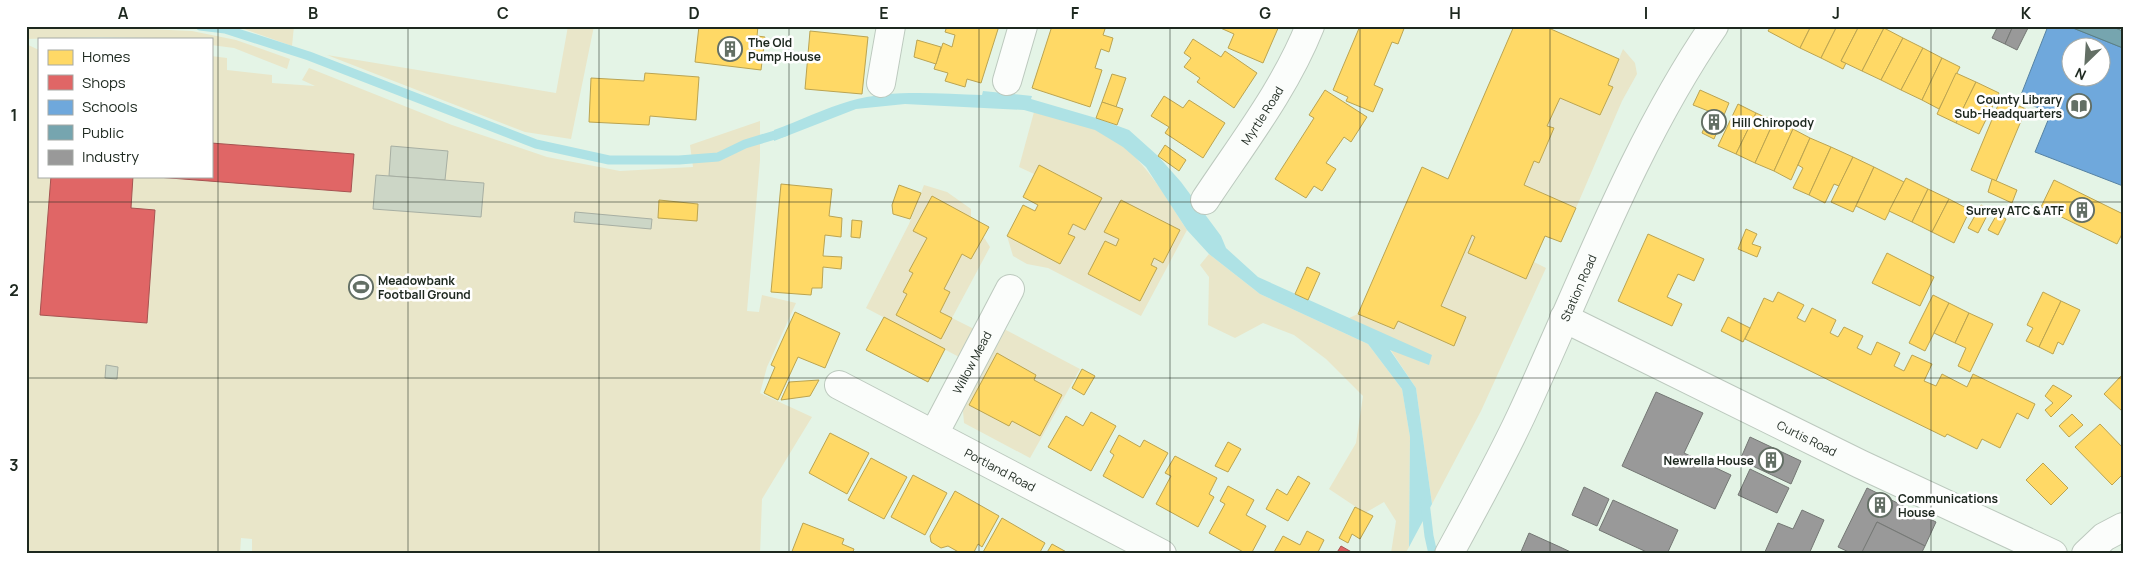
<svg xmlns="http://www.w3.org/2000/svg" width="2149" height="580" viewBox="0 0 2149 580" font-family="Manrope,sans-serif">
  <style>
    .green { fill: #e9e6c9 }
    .water { fill: #aee2e5 }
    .homes { fill: #ffd966; stroke: #bba451 }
    .shops { fill: #e06666; stroke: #a65351 }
    .schools { fill: #6fa8dc; stroke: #5682a3; fill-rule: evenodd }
    .public { fill: #76a5af; stroke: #5b8084 }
    .industry { fill: #999; stroke: #747774 }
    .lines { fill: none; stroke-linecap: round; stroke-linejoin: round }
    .stream { stroke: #aee2e5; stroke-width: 9 }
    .building { fill: #ccd6c6; stroke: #a7afa3 }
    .street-casing { stroke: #bcc9be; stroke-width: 30 }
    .primary-casing { stroke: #bcc9be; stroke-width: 30 }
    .street { stroke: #fbfdfb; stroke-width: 28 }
    .primary { stroke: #fbfdfb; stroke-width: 28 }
    .grid { fill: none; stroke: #1d281f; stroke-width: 1; stroke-opacity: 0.55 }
    .labels { text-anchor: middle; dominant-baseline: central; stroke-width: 5; stroke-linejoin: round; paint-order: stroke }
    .poi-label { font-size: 12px; font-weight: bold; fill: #1d281f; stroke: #fff; text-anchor: start }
    .street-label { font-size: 12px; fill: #1d281f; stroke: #fff }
    .neatline { fill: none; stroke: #1d281f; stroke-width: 2 }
    .grid-label { font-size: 16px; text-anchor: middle; font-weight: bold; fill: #1d281f }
  </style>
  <rect width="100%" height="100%" fill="#e4f4e6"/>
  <g class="green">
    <path d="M80,26L192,31L236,40L290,59L287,69L234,48L211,45V39L101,37L26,39V29Z"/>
    <path d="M236,26H294L292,46Z"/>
    <path d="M568,26H594L571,139L525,132L327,55L556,93Z"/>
    <path d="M26,44L39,50V176H211V56L227,58V70L272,75V83L315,86L302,80L309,68L452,125L547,157L620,171L693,167L690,145L760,121V160L747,311L759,312L762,295L796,303L767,367L760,393L812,417L762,499L760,554H252V539L241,538L240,554H26Z"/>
    <path d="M1623,49L1635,63L1637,74L1622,101L1576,208L1524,185L1534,161L1539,163L1553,128L1547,126L1560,98L1600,115L1612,87L1608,85Z"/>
    <path d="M1034,112C1054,118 1075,122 1094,129C1139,147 1162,192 1187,230L1141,316L1048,268L1027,264L1013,256L1007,236L1034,211L1038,205L1023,197L1034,174L1019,167Z"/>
    <path d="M924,185L947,192L971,209V217L990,247L952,318L976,330L961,358L866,308L909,224Z"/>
    <path d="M1472,235L1475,237L1469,253L1526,278L1534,262L1546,268L1481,411L1432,504L1416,388L1390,349L1428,364L1349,318L1358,314L1394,329L1398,321L1454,346L1441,306Z"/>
    <path d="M1209,254L1260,294L1368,344L1402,389L1410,437L1409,547L1405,554L1391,553L1396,521L1384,502L1365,513L1329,489L1356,443L1363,396L1326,359L1294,335L1263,323L1235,338L1208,325L1209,277L1200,265Z"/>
    <path d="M1004,329L1080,369L1030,458L964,423L963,411Z"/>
  </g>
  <path class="water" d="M983,91L1032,96L1031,99L1096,118L1129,130L1158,156L1181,182L1221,236L1226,248L1258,277L1432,355L1429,365L1390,350L1416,388L1432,504L1409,547L1410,437L1402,389L1368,344L1260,294L1209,254L1187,230L1146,167L1123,147L1095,130L1024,110L905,104L856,109L774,141V130C799,121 825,108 850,101C893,89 938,94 982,95Z"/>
  <g class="homes">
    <path d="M699,26H758L757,36L765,37L761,70L695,62Z"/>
    <path d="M947,26H999L981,83L967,79L965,87L945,81L948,73L934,69L943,43L952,47L955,35L945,32Z"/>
    <path d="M1052,26H1106L1103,35L1113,38L1109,52L1101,49L1095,68L1102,70L1090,107L1032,88Z"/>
    <path d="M1216,26H1279L1263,63L1228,48L1234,34Z"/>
    <path d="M1360,26H1405L1398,44L1392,42L1374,85L1383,89L1373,112L1346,101L1348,97L1333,90Z"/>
    <path d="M1514,26H1544L1619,59L1608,85L1613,87L1600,115L1560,98L1547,126L1554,128L1539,163L1534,161L1524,185L1576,208L1561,242L1545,236L1526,279L1468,253L1475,237L1472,235L1441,306L1466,317L1454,346L1398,321L1394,329L1358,314L1422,167L1448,179Z"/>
    <path d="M1771,26H1811L1800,48L1768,31Z"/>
    <path d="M1811,26H1837L1821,58L1800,48Z"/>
    <path d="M1837,26H1859L1841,61L1846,63L1843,69L1821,58Z"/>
    <path d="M1859,26H1880L1884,28L1862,71L1841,61Z"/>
    <path d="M1884,28L1903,38L1881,80L1862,71Z"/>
    <path d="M810,31L868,37L862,94L805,89Z"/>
    <path d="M1903,38L1923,48L1901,90L1881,80Z"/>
    <path d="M1193,39L1221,57L1225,51L1257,73L1234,108L1197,82L1200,78L1184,67L1191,58L1184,53Z"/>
    <path d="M917,40L941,47L936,64L914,57Z"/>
    <path d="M1923,48L1942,58L1922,100L1901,90Z"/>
    <path d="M1942,58L1960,67L1939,109L1922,100Z"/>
    <path d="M645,73L699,77L696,120L650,116L649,125L589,122L591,78L644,81Z"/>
    <path d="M1956,73L1976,82L1956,123L1937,114Z"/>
    <path d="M1112,74L1126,78L1116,107L1102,102Z"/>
    <path d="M1976,82L1999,93L1979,134L1956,123Z"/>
    <path d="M1325,90L1367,117L1351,142L1344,137L1326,163L1336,169L1322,191L1314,186L1306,198L1275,179L1314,118L1309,115Z"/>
    <path d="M1700,90L1729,103L1714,139L1702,133L1711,112L1693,105Z"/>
    <path d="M1164,96L1183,108L1189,100L1225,123L1203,158L1165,133L1169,127L1151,116Z"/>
    <path d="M2001,98L2026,109L1996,181L1971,170Z"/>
    <path d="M1102,102L1123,109L1117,125L1096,118Z"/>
    <path d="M1738,104L1756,113L1736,154L1718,146Z"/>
    <path d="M1756,113L1774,121L1755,163L1736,154Z"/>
    <path d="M1774,121L1793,129L1774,171L1755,163Z"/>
    <path d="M1793,129L1810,138L1791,180L1774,171Z"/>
    <path d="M1810,138L1831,147L1809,195L1793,188L1803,168L1798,165Z"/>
    <path d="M1165,145L1186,160L1179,171L1158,156Z"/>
    <path d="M1831,147L1853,157L1839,186L1834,184L1825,203L1809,195Z"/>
    <path d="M1853,157L1874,167L1853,212L1831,202Z"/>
    <path d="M1039,165L1102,198L1085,230L1073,224L1068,234L1075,237L1060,264L1007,236L1023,205L1035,211L1038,205L1023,197Z"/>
    <path d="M1874,167L1904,182L1885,220L1856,206Z"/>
    <path d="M1906,178L1928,189L1912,222L1889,211Z"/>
    <path d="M1992,179L2017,190L2012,203L1988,192Z"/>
    <path d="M2054,180L2123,214V232L2117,244L2041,207Z"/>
    <path d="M781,184L832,189L829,216L842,218L841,237L825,235L823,256L842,257L841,269L823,267L822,288H812L811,295L771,292Z"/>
    <path d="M899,185L921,193L910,219L893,214L892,205Z"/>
    <path d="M1928,189L1949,199L1932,232L1912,222Z"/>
    <path d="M932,196L989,227L971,259L962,254L944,289L950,292L940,312L952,318L941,339L896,315L907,294L903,292L913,273L909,271L927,238L913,231Z"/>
    <path d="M1949,199L1970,210L1954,243L1932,232Z"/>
    <path d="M659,200L698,204L697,221L658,218Z"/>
    <path d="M1121,200L1180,230L1163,263L1154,258L1151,265L1157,268L1140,301L1088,274L1105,241L1116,246L1119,239L1104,232Z"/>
    <path d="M1981,205L1990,210L1978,233L1968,228Z"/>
    <path d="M1997,214L2006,219L1998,235L1988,230Z"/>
    <path d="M852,220L862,221L860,238L851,237Z"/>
    <path d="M1746,229L1757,234L1752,244L1761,247L1757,257L1738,249Z"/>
    <path d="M1648,234L1704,259L1694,281L1678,274L1667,297L1682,304L1672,326L1618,301Z"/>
    <path d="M1887,253L1934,277L1920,306L1872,283Z"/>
    <path d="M1307,267L1320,273L1308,300L1295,294Z"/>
    <path d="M1778,292L1804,305L1797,318L1805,322L1812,308L1836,320L1830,333L1838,337L1844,327L1863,336L1857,348L1871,355L1877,342L1900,353L1894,366L1904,371L1912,355L1932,364L1924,381L1936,386L1942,374L1967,387L1973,374L2035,404L2028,419L2017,413L2000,448L1982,439L1977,449L1947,434L1945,437L1745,339L1764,298L1773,302Z"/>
    <path d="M2043,292L2061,301L2039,347L2026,341L2033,328L2027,325Z"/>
    <path d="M1933,295L1949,303L1925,351L1909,343Z"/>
    <path d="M2061,301L2080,310L2063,345L2058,342L2053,354L2039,347Z"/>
    <path d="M1949,303L1969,313L1955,343L1934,333Z"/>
    <path d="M795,312L840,333L825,368L798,357L778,400L764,393L775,367L771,365Z"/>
    <path d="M1969,313L1993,324L1970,372L1958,366L1966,348L1955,343Z"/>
    <path d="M884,317L945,349L928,382L866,350Z"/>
    <path d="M1728,317L1750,328L1743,342L1721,331Z"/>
    <path d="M997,353L1036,375L1034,380L1062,395L1040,436L1012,421L1009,426L969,405Z"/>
    <path d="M1082,369L1095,376L1084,395L1072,388Z"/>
    <path d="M2123,374V412L2104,394Z"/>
    <path d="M819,380L810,396L781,400L789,382Z"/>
    <path d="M2053,385L2072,396L2051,417L2045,410L2053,403L2045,396Z"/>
    <path d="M1091,412L1116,426L1091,471L1048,447L1066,416L1083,426Z"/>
    <path d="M2072,414L2083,425L2069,437L2059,426Z"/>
    <path d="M2100,424L2123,448V474L2112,485L2075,447Z"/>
    <path d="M830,433L869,453L847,494L809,473Z"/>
    <path d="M1119,435L1140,447L1144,440L1168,453L1143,498L1103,476L1114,455L1110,452Z"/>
    <path d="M1228,442L1241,449L1228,472L1215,466Z"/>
    <path d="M1175,456L1217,478L1209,494L1214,497L1198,527L1156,504L1171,476L1165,473Z"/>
    <path d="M871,458L907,477L884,519L848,500Z"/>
    <path d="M2043,463L2068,488L2051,505L2026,480Z"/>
    <path d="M913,475L947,493L925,535L891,517Z"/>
    <path d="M1298,476L1310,483L1288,521L1266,509L1277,489L1287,495Z"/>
    <path d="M1228,486L1254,500L1246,515L1266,526L1251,554H1247L1209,533L1225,504L1220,501Z"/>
    <path d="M955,491L999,516L982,547L978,544L973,554H962L948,546L941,548L931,542L930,536Z"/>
    <path d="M1355,507L1373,516L1360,539L1352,534L1348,543L1339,538Z"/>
    <path d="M1002,518L1045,543L1039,554H982Z"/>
    <path d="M803,523L844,539L842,544L854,549L852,554H791Z"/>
    <path d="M1307,531L1324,540L1317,554H1273L1283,536L1300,545Z"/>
    <path d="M1052,544L1070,554H1046Z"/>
  </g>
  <g class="shops">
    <path d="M211,143L354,154L351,192L157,177L211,176Z"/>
    <path d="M51,176H133L131,208L155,210L147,323L40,315Z"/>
    <path d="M1341,546L1355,554H1336Z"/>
  </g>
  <path class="schools" d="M2048,26H2068L2123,48V186L2035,152L2051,113L2019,100ZM2072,48H2102V78H2072Z"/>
  <path class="public" d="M2068,26H2110L2123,31V48Z"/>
  <g class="industry">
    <path d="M1998,26H2013L2005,44L1992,38Z"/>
    <path d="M2013,26H2029L2017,50L2005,44Z"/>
    <path d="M1656,392L1703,413L1684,453L1731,475L1715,509L1622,466Z"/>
    <path d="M1750,437L1801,461L1791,484L1740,460Z"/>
    <path d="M1750,469L1789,488L1777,513L1738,495Z"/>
    <path d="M1584,487L1609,499L1597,526L1572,515Z"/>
    <path d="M1867,488L1936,522L1925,546L1877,522L1862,554H1853L1838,547Z"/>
    <path d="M1613,500L1678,530L1667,554H1651L1599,530Z"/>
    <path d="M1802,510L1824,520L1809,554H1764L1778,523L1793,529Z"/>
    <path d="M1877,522L1925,546L1921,554L1862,552Z"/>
    <path d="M1529,533L1560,547L1575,554H1520Z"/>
  </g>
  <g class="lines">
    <g class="stream">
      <path d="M200,26L225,29L309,56L536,144L609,160H679L718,157L745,144L785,132"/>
      <path d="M1425,502L1429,536L1433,554"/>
    </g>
  </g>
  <g class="building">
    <path d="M391,146L448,151L445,180L389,176Z"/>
    <path d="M376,175L484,183L481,217L373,209Z"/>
    <path d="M575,212L652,219L651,229L574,222Z"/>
    <path d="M106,365L118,367L117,379L105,378Z"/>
  </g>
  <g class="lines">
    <defs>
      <g id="street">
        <path d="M1007,81L1023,26"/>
        <path d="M881,83L891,26"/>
        <path id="s1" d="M1205,200C1242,144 1285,89 1310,26"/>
        <path id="s2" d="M1564,318L1860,464L2053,554"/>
        <path id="s3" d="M839,385L1162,554"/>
        <path id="s4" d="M934,434L1010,289"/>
        <path d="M2086,554L2104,537L2123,527"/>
      </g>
      <g id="primary">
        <path id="s5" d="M1449,554C1474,508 1499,463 1521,416C1582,285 1632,146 1714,26"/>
      </g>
    </defs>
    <use href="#street" class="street-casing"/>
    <use href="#primary" class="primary-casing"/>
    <use href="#street" class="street"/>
    <use href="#primary" class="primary"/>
  </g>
  <path class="grid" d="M218,26V554M408,26V554M599,26V554M789,26V554M979,26V554M1170,26V554M1360,26V554M1550,26V554M1741,26V554M1931,26V554M26,202H2123M26,378H2123"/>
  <defs>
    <symbol id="building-ring" viewBox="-11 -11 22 22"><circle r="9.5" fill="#fff" stroke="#636f65" stroke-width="1.5"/><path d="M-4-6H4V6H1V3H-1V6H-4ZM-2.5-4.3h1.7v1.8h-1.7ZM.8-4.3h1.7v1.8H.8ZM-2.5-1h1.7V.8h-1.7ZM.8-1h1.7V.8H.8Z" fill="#636f65"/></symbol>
    <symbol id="library-ring" viewBox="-11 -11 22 22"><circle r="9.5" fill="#fff" stroke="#636f65" stroke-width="1.5"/><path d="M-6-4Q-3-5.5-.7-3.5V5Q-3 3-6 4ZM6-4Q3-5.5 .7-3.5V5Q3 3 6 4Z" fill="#636f65"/></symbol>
    <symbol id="stadium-ring" viewBox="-11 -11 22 22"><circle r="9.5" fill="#fff" stroke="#636f65" stroke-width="1.5"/><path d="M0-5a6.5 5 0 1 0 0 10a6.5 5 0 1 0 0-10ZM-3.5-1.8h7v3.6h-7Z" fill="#636f65"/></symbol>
  </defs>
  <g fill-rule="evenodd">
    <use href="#building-ring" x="716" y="35" width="28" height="28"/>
    <use href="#library-ring" x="2065" y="92" width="28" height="28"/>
    <use href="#building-ring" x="1700" y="108" width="28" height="28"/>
    <use href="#building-ring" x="2068" y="196" width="28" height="28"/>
    <use href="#stadium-ring" x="347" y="273" width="28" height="28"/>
    <use href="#building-ring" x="1757" y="446" width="28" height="28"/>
    <use href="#building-ring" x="1866" y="491" width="28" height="28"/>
  </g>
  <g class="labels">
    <g class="poi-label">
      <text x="748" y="42">The Old<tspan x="748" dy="14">Pump House</tspan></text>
      <text x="2062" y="99" text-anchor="end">County Library<tspan x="2062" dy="14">Sub-Headquarters</tspan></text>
      <text x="1732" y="122">Hill Chiropody</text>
      <text x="2064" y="210" text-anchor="end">Surrey ATC &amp; ATF</text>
      <text x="378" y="280">Meadowbank<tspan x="378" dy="14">Football Ground</tspan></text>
      <text x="1754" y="460" text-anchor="end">Newrella House</text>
      <text x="1898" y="498">Communications<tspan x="1898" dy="14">House</tspan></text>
    </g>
    <g class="street-label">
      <text stroke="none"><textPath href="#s1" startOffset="102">Myrtle Road</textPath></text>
      <text stroke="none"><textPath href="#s5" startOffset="296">Station Road</textPath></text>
      <text stroke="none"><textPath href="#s4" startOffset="81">Willow Mead</textPath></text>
      <text stroke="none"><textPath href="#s2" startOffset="271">Curtis Road</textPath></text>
      <text stroke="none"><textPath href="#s3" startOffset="182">Portland Road</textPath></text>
    </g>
  </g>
  <rect width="2149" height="580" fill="none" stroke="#ffffff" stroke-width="55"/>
  <rect x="38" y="38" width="175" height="140" fill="#ffffff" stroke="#a5a9a5"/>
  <rect x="48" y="50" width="25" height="15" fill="#ffd966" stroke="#a5a9a5"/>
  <text x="82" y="62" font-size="15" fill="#1d281f">Homes</text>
  <rect x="48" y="75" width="25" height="15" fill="#e06666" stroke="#a5a9a5"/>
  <text x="82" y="88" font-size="15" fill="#1d281f">Shops</text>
  <rect x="48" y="100" width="25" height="15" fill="#6fa8dc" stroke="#a5a9a5"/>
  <text x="82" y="112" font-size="15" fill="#1d281f">Schools</text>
  <rect x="48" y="125" width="25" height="15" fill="#76a5af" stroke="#a5a9a5"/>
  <text x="82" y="138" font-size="15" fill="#1d281f">Public</text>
  <rect x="48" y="150" width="25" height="15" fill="#999999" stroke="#a5a9a5"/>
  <text x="82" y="162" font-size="15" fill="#1d281f">Industry</text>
  <g transform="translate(2086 62) rotate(205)"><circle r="24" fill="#ffffff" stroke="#a5a9a5"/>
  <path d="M0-4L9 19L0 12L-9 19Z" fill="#636f65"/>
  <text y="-8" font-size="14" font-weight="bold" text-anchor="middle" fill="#1d281f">N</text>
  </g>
  <rect x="28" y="28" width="2094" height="524" class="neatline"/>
  <g class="grid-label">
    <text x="123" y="19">A</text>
    <text x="313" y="19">B</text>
    <text x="503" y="19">C</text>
    <text x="694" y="19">D</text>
    <text x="884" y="19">E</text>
    <text x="1075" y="19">F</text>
    <text x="1265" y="19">G</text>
    <text x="1455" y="19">H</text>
    <text x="1646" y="19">I</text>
    <text x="1836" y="19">J</text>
    <text x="2026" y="19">K</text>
    <text x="14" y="121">1</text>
    <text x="14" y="296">2</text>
    <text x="14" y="471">3</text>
  </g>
</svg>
